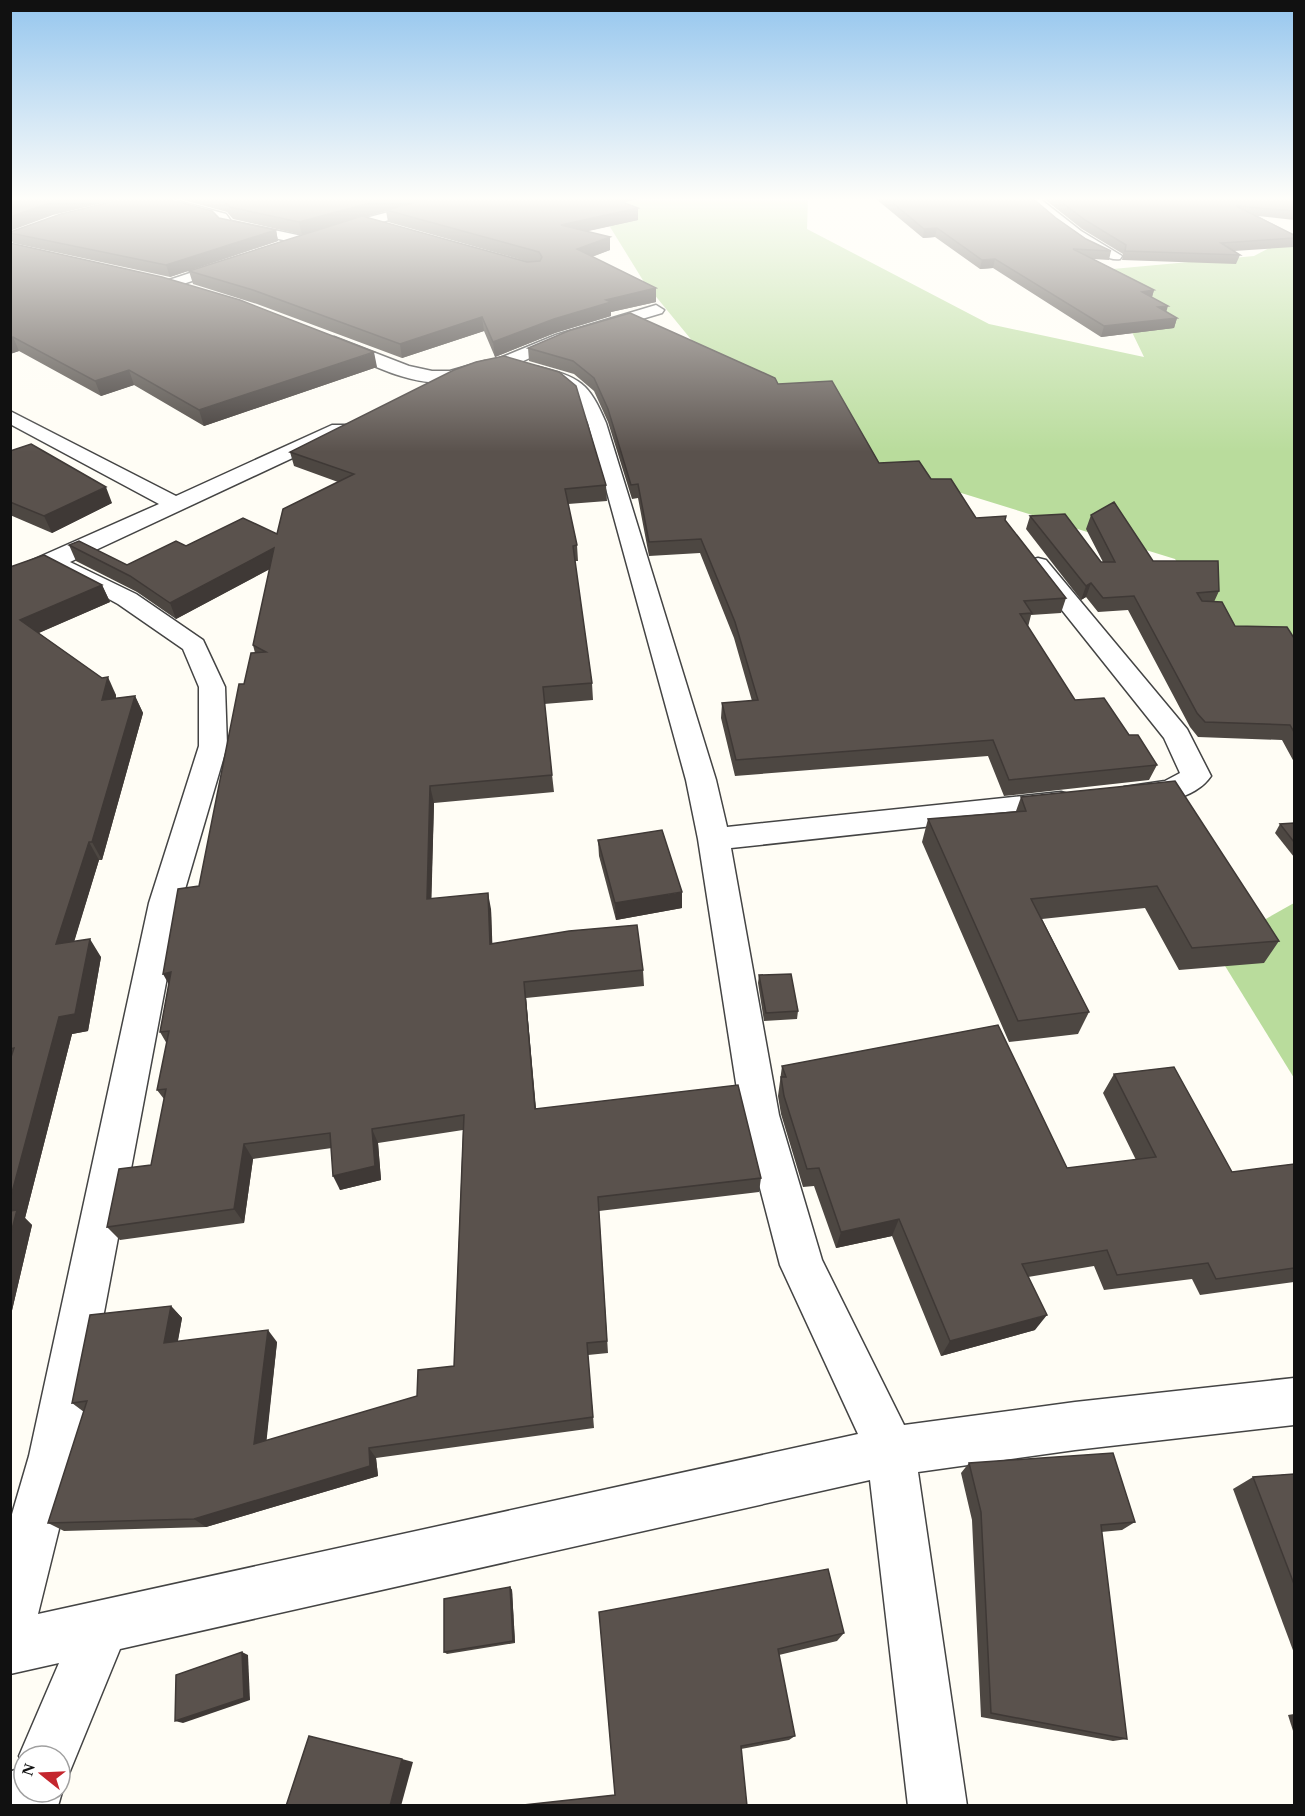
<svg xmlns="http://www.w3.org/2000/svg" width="1305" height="1816" viewBox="0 0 1305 1816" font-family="'Times New Roman',serif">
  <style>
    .forest { fill: #b9dc9c }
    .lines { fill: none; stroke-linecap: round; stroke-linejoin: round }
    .street-casing { stroke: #444; stroke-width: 3 }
    .street { fill: #fff; fill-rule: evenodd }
    .wall { fill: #4d4742; fill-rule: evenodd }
    .shaded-wall { fill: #3f3936 }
    .building { fill: #5a524d; stroke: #3f3936; stroke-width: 1.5 }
  </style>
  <rect width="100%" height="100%" fill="#fffdf5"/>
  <g class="forest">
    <path d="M609,198H808L807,229L989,324L1144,357L1102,270L1254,256L1294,235V742L1175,559L848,458L712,365L644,282L599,209Z"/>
    <path d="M1294,903V1078L1214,948Z"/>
  </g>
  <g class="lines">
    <defs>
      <g id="street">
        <path d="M147,198H167L226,214L231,221L302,236L309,240L302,244L222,227L216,220L149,201Z"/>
        <path d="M441,198H461L459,201L330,236L323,232L325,229Z"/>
        <path d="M1025,198H1039L1081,231L1122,256L1120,259C1101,264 1037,213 1025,198Z"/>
        <path d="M235,258L242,262L240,265L171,288L164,284L166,281Z"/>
        <path d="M656,305L664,310L662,313L568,341L512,366H500L497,362L500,358L556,335Z"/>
        <path d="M334,337L409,366L432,371H450L485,361L491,362L494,366L491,370C476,373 462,381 447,382C406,386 364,360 328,346L326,342Z"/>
        <path d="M538,367C580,377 589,383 606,423L716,780L727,827L1061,792L1072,795L1076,802L1072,809L1061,812L731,848L779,1115L822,1260L904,1425L1075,1402L1294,1378V1425L1075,1450L918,1472L967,1806H908L870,1480L120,1649L68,1776L60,1780V1756H24V1792H60V1786L62,1792L58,1806H10V1776L12,1771L24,1767L19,1756L59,1663L10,1674V1521L29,1456L149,903L199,746V687L183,649L118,604L54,569L10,585V570L159,504L10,424V411L176,496L332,425H346L349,429L346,433L70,562L136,594L203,640L225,687L227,746L181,903L77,1456L38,1614L858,1434L780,1265L741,1115L698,839L686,780L588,423C578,400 570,388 546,380C540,378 534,378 529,372L532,368Z"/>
        <path d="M1038,558L1046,560L1187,729L1211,776C1195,800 1150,808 1124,801L1119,794L1124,787L1165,781L1180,773L1164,738L1026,565L1030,560Z"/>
      </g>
    </defs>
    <use href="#street" class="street-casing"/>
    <use href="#street" class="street"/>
  </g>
  <g class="wall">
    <path d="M175,198H643L623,202L638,208V220L587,231L610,250L592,257L656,302L611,312V316L555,333L495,357L484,331L402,358L257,304L193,284L189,271L302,235L233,219L227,212ZM386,211L388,222L529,262L365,217Z"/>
    <path d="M875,198H1032L1056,218L1086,239L1111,251L1109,260L1093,259L1154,290L1152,297L1166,312L1177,318L1174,328L1101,337L993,268L980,269L935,237L923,238Z"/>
    <path d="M1043,198H1286L1294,199V220L1258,216L1294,235V247L1234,251L1240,255L1236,264L1122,260L1123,254L1082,229Z"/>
    <path d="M219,218L276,230L278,241L170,277L13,243L10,237V232Z"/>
    <path d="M10,243L377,367L204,426L134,385L101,396L19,351L10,354Z"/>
    <path d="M528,348L778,384L879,463L931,479L976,518L1005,520L1066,598L1061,613L1031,615L1028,627L1075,700L1129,735L1157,765L1149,780L1004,796L988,756L735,776L721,718L722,703L752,701L734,638L700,553L649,556L638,498L632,499L608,422L594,391L574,374L529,361Z"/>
    <path d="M10,451L112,503L52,533L10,515Z"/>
    <path d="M290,452L606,485L607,501L568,504L577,545L578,561H575L592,683L593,700L544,704L554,792L434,803L431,899L491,909L492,944L643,970L644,986L526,998L536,1108L761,1178L759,1192L599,1211L608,1353L588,1355L594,1428L376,1458L378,1476L206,1527L64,1531L48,1523L84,1412L72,1403L171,1306L182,1318L178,1341L277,1342L266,1441L417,1396L454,1366L463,1130L378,1143L381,1180L340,1190L332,1148L253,1159L244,1223L120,1240L107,1227L151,1165L164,1099L157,1090L167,1044L160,1032L199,886L244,684L255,653L253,645L270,569L176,619L137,592L76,561L69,545L127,565L186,546L277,534L338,482L294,466Z"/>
    <path d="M1091,515L1153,561L1219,591L1214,602L1235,626L1294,638V762L1282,740L1198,737L1190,727L1128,610L1098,612L1086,597L1081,600L1026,529L1030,516L1101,562H1103L1086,529Z"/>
    <path d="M10,567L102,585L110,602L39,633L116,695V698L135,696L143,713L102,860H99L74,941L101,957L88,1031L72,1034L25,1218L32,1225L10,1319Z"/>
    <path d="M1021,797L1279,941L1264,963L1179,970L1145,908L1042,919L1089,1012L1078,1034L1009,1042L922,842L928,819L1016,811Z"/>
    <path d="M1294,823V857L1275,833L1280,824Z"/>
    <path d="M598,840L682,908L616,920L599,856Z"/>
    <path d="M759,975L798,1011L797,1019L764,1021L758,983Z"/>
    <path d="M782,1066L1067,1168L1136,1160L1103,1093L1114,1074L1232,1172L1294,1164V1282L1200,1295L1192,1279L1104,1290L1094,1266L1028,1277L1035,1330L941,1356L892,1236L836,1248L814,1186L803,1187L781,1114L778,1096Z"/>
    <path d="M969,1463L1135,1522L1122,1530L1101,1532L1127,1739L1113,1741L981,1717L972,1520L961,1473Z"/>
    <path d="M1294,1474V1653L1233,1489L1253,1477Z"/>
    <path d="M510,1587L512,1590L515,1643L447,1654L444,1652Z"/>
    <path d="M599,1612L844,1633L837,1641L779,1655L795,1736L789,1740L741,1749L615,1795Z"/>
    <path d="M1294,1714V1734L1288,1715Z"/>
  </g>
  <g class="shaded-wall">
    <path d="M70,198H124L53,215L10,231V217L49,203Z"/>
    <path d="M388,198H433L386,210V211L302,235L299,222Z"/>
    <path d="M603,198H643L604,207Z"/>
    <path d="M638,208V220L562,237L561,225Z"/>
    <path d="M937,228L935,237L923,238L924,229Z"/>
    <path d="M276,230L278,241L170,277L166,265Z"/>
    <path d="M610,237V250L577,262V249Z"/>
    <path d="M995,259L993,268L980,269L982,260Z"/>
    <path d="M656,288V302L611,312V316L555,333L495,357L493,342L606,300Z"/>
    <path d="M1154,290L1151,300L1142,292Z"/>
    <path d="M1168,306L1165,316L1158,307Z"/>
    <path d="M482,317L484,331L402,358L400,344Z"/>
    <path d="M1177,318L1174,328L1101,337L1104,326Z"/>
    <path d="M13,337L19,351L10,354V338Z"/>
    <path d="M374,352L377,367L204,426L199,410Z"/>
    <path d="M129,370L134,385L101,396L95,381Z"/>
    <path d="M106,487L112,503L52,533L44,516Z"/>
    <path d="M274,548L279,564L176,619L170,603Z"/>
    <path d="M1091,583L1086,597L1081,600L1086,586Z"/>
    <path d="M102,585L110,602L29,637L20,620Z"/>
    <path d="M108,677L116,695L111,718L102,700Z"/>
    <path d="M135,696L143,713L102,860L92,842Z"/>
    <path d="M430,786L434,803L431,916L427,899Z"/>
    <path d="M89,842L99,860L68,962L56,944Z"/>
    <path d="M682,892V908L616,920L615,903Z"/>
    <path d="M488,893L491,909L493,960L490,944Z"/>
    <path d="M90,939L101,957L88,1031L72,1034L25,1218L32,1225L10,1319V1200L59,1017Z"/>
    <path d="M171,972L172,990L163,974Z"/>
    <path d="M524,982L526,998L537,1124L535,1109Z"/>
    <path d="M372,1129L378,1143L381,1180L340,1190L333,1176Z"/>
    <path d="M244,1144L253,1159L244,1223L234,1209Z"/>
    <path d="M899,1219L892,1236L836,1248L841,1232Z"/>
    <path d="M171,1306L182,1318L175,1355L164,1343Z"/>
    <path d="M1047,1315L1035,1330L941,1356L950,1341Z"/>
    <path d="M268,1330L277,1342L265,1455L254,1444Z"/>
    <path d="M369,1448L376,1458L378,1476L206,1527L194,1519Z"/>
    <path d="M510,1587L512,1590L515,1643L513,1641Z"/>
    <path d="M242,1652L248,1655L250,1700L183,1723L175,1721Z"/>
    <path d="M402,1759L413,1762L401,1806H390Z"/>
  </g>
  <g class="building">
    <path d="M10,198H70L49,203L10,217Z"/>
    <path d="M127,198H164L212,211L219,218L276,230L166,265L10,233V232L61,214Z"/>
    <path d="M216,198H388L299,222L230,207L223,200Z"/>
    <path d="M432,198H612L638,208L561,225L610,237L577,249L656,288L606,300L611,302L554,319L493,342L482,317L400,344L253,290L189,271L362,216L527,262L540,261L542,257L539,252L386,210Z"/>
    <path d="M887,198H1032L1056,218L1086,239L1111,251L1073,249L1154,290L1142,292L1168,306L1158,307L1177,318L1104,326L995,259L982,260L937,228L924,229Z"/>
    <path d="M1056,198H1286L1294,199V211L1236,206L1294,235V238L1221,243L1240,255L1125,251L1126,245L1085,220Z"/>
    <path d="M10,243L162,277L240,300L374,352L199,410L129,370L95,381L13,337L10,338Z"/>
    <path d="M630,313L775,378L778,384L832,381L879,463L919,461L931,479H951L976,518L1006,516L1005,520L1066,598L1024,601L1032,613L1020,614L1075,700L1104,698L1129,735H1138L1157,765L1009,780L993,740L736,760L722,703L758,700L735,622L701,539L649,542L638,484L631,485L608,409L594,378L573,361L528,348L568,331Z"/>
    <path d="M504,356L559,372L576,386L606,485L565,489L577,545L573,546L592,683L543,687L552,775L430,786L427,899L488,893L490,944L569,931L637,925L643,970L524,982L535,1109L738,1085L761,1178L598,1197L607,1341L587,1343L593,1417L369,1448L370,1466L194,1519L48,1523L87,1401L72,1403L90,1315L171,1306L164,1343L268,1330L254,1444L417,1396L418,1370L454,1366L464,1115L372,1129L375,1166L333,1176L330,1133L244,1144L234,1209L107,1227L119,1169L151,1165L166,1089L157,1090L169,1031L160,1032L171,972L163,974L178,889L199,886L239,684H244L251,653L266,652L253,645L274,548L170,603L130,576L69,545L79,541L127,565L176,541L186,546L243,518L277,534L283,509L354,474L290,452L454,370L476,362Z"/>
    <path d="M31,444L106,487L44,516L10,502V451Z"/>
    <path d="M1114,502L1153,561H1218L1219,591L1197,593L1202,601L1222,602L1235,626L1287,627L1294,638V732L1290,725L1205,722L1197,713L1134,596L1103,598L1091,583L1086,586L1030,516L1065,514L1101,562H1115L1091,515Z"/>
    <path d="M44,555L102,585L20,620L102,678L108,677L102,700L135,696L92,842H89L56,944L90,939L75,1014L59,1017L10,1200V1060L14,1048L10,1049V567Z"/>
    <path d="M1175,781L1279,941L1192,948L1157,886L1031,899L1089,1012L1018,1021L928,819L1026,811L1021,797Z"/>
    <path d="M1294,823V842L1280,824Z"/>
    <path d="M662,830L682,892L615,903L598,840Z"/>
    <path d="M791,974L798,1011L766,1013L759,975Z"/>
    <path d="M998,1025L1067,1168L1156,1157L1114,1074L1174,1067L1232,1172L1294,1164V1268L1216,1279L1208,1263L1117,1275L1107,1250L1022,1264L1047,1315L950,1341L899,1219L841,1232L819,1168L807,1169L784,1096L781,1077H786L782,1066Z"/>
    <path d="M17,1210L10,1237V1211Z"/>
    <path d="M1113,1453L1135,1522L1101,1525L1127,1739L991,1713L981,1512L969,1463Z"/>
    <path d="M1294,1474V1584L1253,1477Z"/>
    <path d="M828,1569L844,1633L778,1649L795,1736L741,1746L747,1806H514L615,1795L599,1612Z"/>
    <path d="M510,1587L513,1641L444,1652V1599Z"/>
    <path d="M242,1652L244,1698L175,1721L176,1675Z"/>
    <path d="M309,1736L402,1759L390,1806H286Z"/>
  </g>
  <linearGradient id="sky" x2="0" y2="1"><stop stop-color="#95c6ee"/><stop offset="0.44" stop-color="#fffefa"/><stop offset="1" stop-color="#fffefa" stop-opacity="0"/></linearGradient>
  <rect width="1305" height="452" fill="url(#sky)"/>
  <rect width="1305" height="1816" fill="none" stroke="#111111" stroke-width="24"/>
  <g transform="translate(42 1774) rotate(288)"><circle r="28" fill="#ffffff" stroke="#a0a0a0" stroke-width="1.5"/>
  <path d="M0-4.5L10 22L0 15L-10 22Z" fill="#c4262e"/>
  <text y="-9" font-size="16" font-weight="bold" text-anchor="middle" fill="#111111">N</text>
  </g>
</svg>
